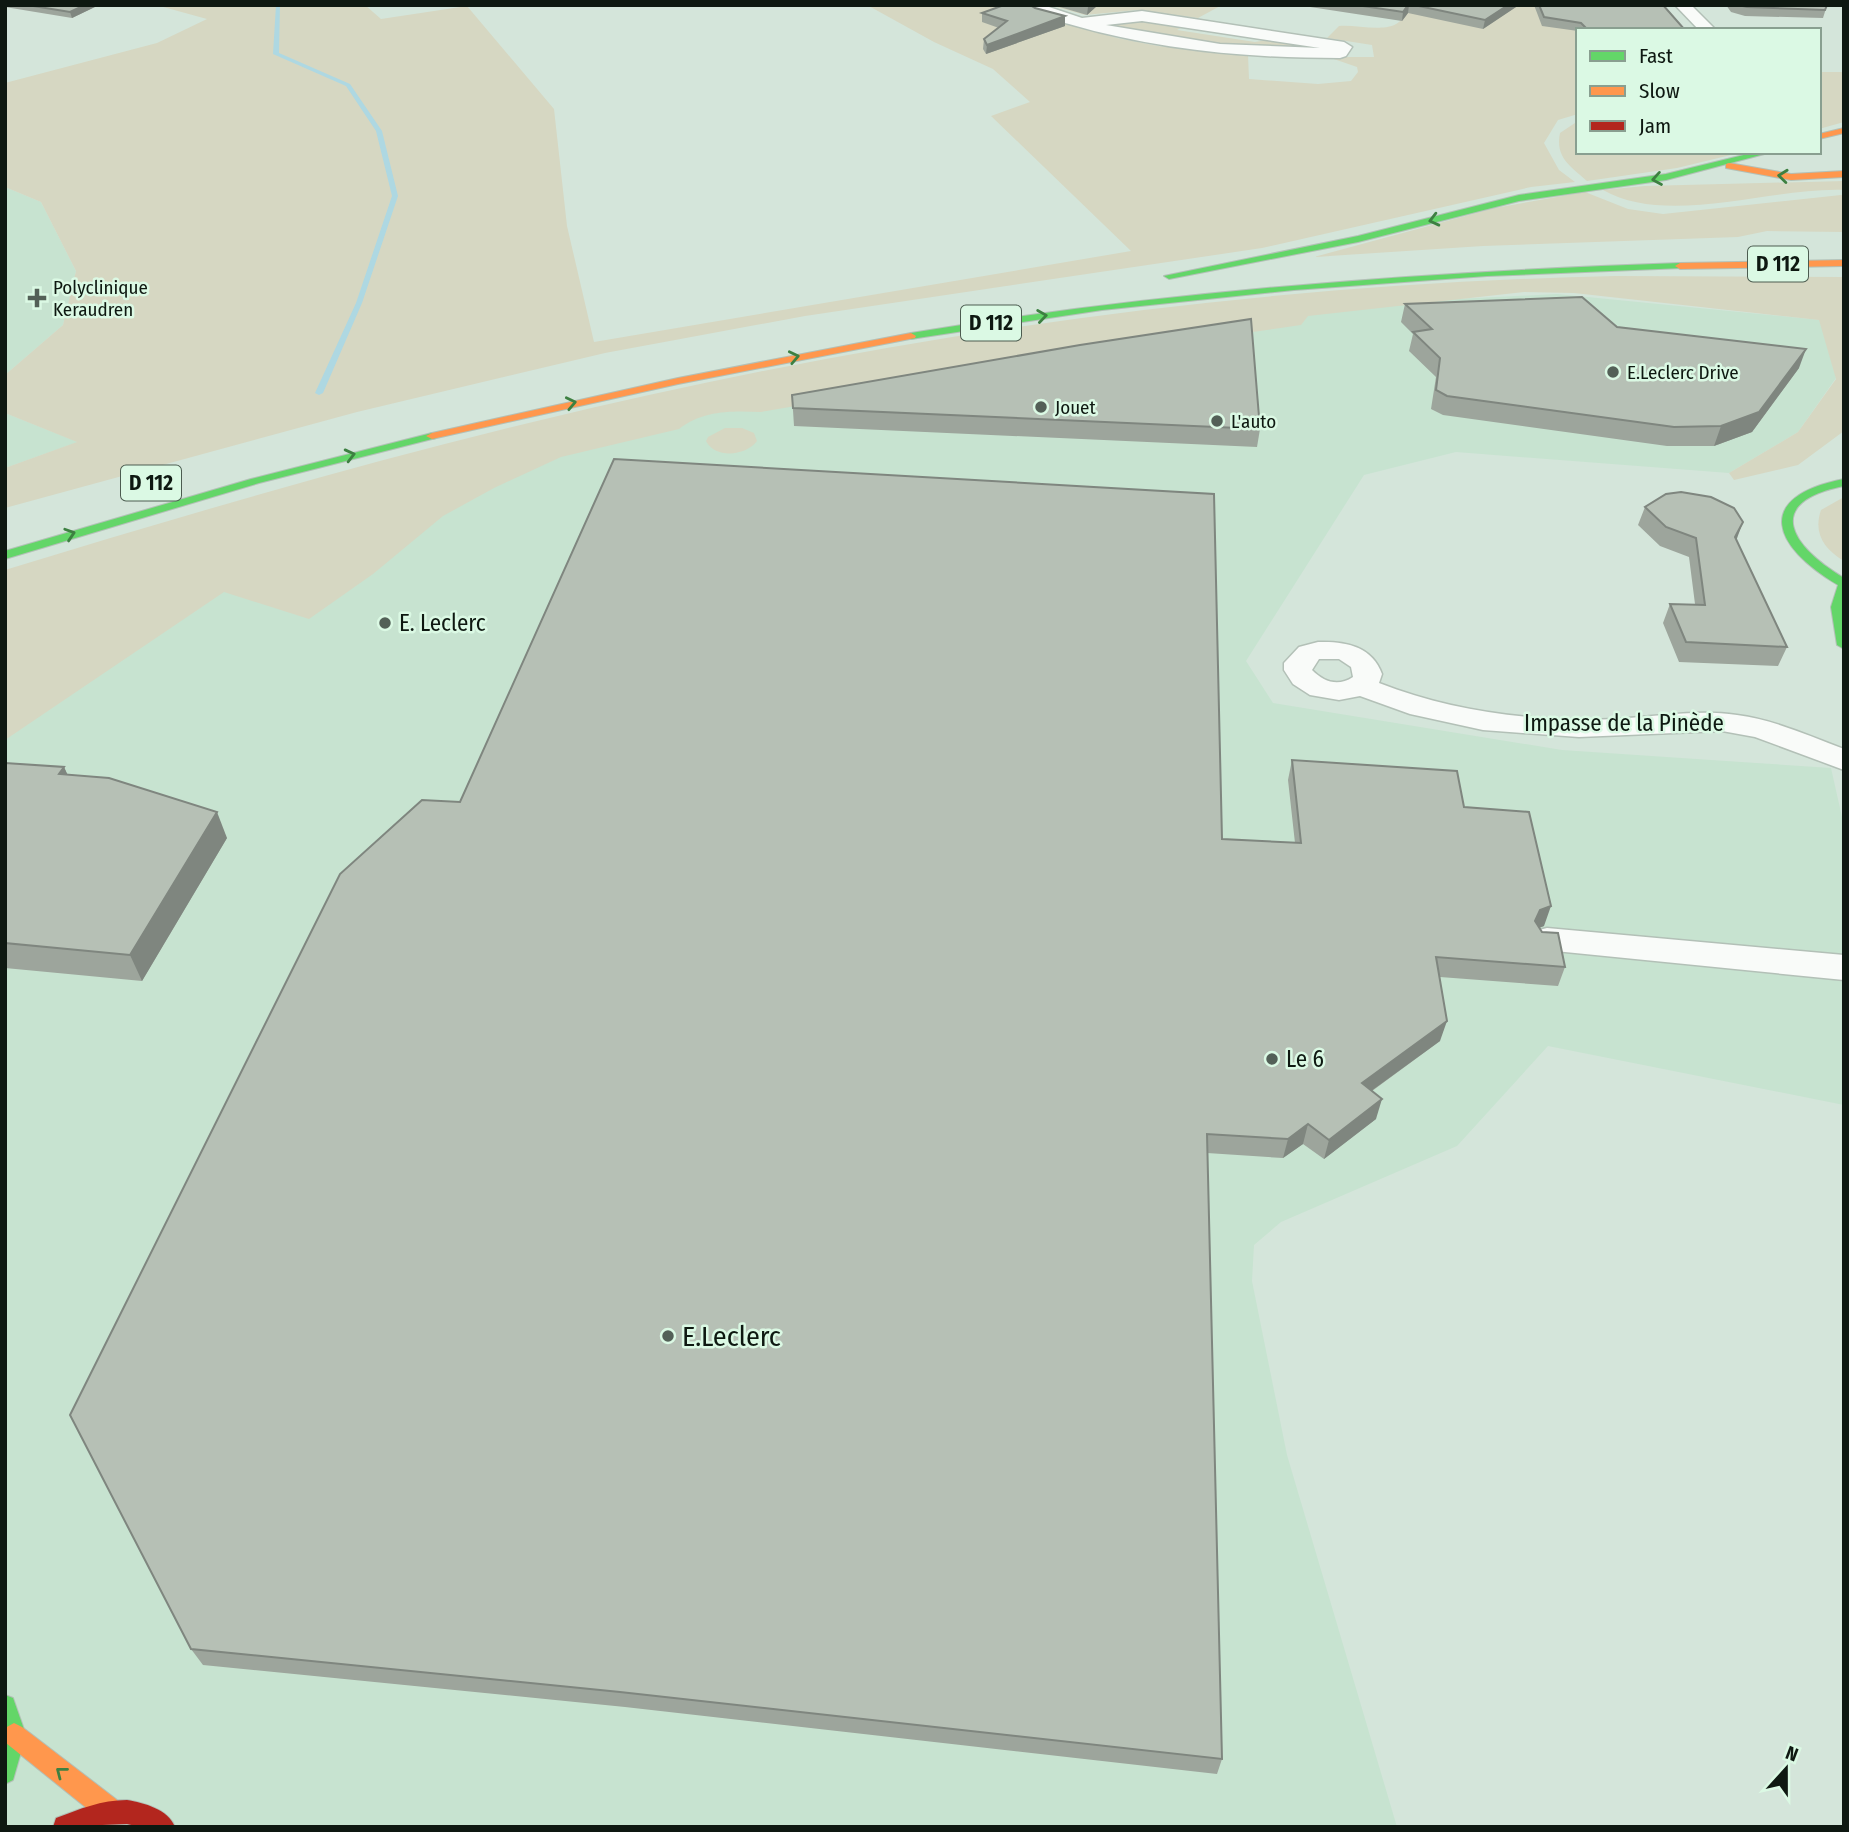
<svg xmlns="http://www.w3.org/2000/svg" width="1849" height="1832" viewBox="0 0 1849 1832" font-family="'Fira Sans Condensed',sans-serif">
  <style>
    .built { fill: #c7e3d0 }
    .green { fill: #d6d7c2 }
    .lines { fill: none; stroke-linecap: round; stroke-linejoin: round }
    .stream { fill: #aed8e2; fill-rule: evenodd }
    .street-casing { stroke: #b3c0b7; stroke-width: 3 }
    .fast-casing { stroke: #b3c0b7; stroke-width: 2 }
    .slow-casing { stroke: #b3c0b7; stroke-width: 2 }
    .jam-casing { stroke: #b3c0b7; stroke-width: 2 }
    .street { fill: #f9fbf9; fill-rule: evenodd }
    .fast { fill: #63d668; fill-rule: evenodd }
    .slow { fill: #ff974d; fill-rule: evenodd }
    .jam { fill: #b3261e; fill-rule: evenodd }
    .wall { fill: #9da59c }
    .shaded-wall { fill: #7f867f }
    .building { fill: #b6c0b5; stroke: #7f867f; stroke-width: 2 }
    .oneway { stroke: #3d8041 }
    .poi-dot { fill: #536057; stroke: #dbf9e4; stroke-width: 2.5 }
    .labels { text-anchor: middle; dominant-baseline: central; stroke-width: 5; stroke-linejoin: round; paint-order: stroke }
    .far-poi-label { font-size: 19px; fill: #0e1811; stroke: #dbf9e4; text-anchor: start }
    .shield { fill: #dbf9e4; stroke: #4c5c50; stroke-width: 2 }
    .shield-label { font-size: 21px; font-weight: bold; fill: #0e1811 }
    .poi-label { font-size: 23px; fill: #0e1811; stroke: #dbf9e4; text-anchor: start }
    .street-label { font-size: 23px; fill: #0e1811; stroke: #dbf9e4 }
    .near-poi-label { font-size: 28px; fill: #0e1811; stroke: #dbf9e4; text-anchor: start }
  </style>
  <rect width="100%" height="100%" fill="#d4e5da"/>
  <g class="built">
    <path d="M5,187L41,202L76,271L63,325L5,375Z"/>
    <path d="M1557,294L1820,320L1836,378L1798,432L1729,473L1456,452L1364,475L1246,661L1273,703L1562,750L1831,768L1844,826V1105L1548,1046L1457,1146L1281,1222L1254,1245L1252,1281L1287,1455L1397,1827H5V734L224,588L517,453L629,426L1314,306Z"/>
    <path d="M5,413L78,442L5,468Z"/>
  </g>
  <g class="green">
    <path d="M156,5H365L381,19L467,6L554,109L567,226L594,342L1131,251L991,116L1030,102L993,69L934,42L867,5H1014L1117,38L1158,46L1248,55L1249,79L1318,84L1351,81L1358,72L1357,67L1328,57H1374L1372,45L1327,38L1339,26C1360,24 1397,37 1405,13L1432,5H1574L1578,30V114L1558,120L1544,143L1559,170L1575,182L1531,187L1262,248L805,316L605,353L357,412L5,508V468L77,442L5,413V375L63,325L76,271L41,202L5,187V83L157,43L207,19Z"/>
    <path d="M1049,5H1222L1198,18L1137,10L1085,15Z"/>
    <path d="M1141,19L1184,26L1177,30L1255,42L1274,39L1318,46L1238,48L1107,25L1111,22Z"/>
    <path d="M1819,72H1844V122L1819,129Z"/>
    <path d="M1578,121V152H1743L1677,168L1587,181C1570,166 1555,157 1560,133Z"/>
    <path d="M1844,181V190C1770,187 1668,227 1603,190L1645,186Z"/>
    <path d="M1585,192L1628,209L1663,214L1841,195L1844,196V232L1767,231L1738,237L1483,246L1314,257L1495,208Z"/>
    <path d="M1615,276L1844,277V431L1798,465L1734,480L1729,473L1798,432L1836,379L1819,320L1574,293L1524,292L1308,316L1301,325L1092,355L761,412C731,411 704,410 679,429L561,457L494,488L443,516L373,574L309,619L224,592L5,740V570C182,516 358,464 537,421C889,335 1253,284 1615,276Z"/>
    <path d="M725,428H742L754,433L757,441C746,456 715,459 706,441L708,437Z"/>
    <path d="M1844,497V561C1824,549 1813,533 1821,510Z"/>
  </g>
  <g class="lines">
    <path class="stream" d="M276,5H280L279,53L350,84L382,131L398,196L362,303L323,393L319,395L315,393L356,303L392,196L376,131L346,86L273,54Z"/>
    <defs>
      <g id="street">
        <path d="M1020,5H1043L1082,18L1142,11L1344,42L1352,47L1346,56L1340,58C1247,58 1158,50 1069,24C1054,20 1030,16 1020,5ZM1142,21L1320,48L1220,44L1106,25Z"/>
        <path d="M1675,5H1691L1716,30H1699Z"/>
        <path d="M1318,642C1345,641 1372,646 1382,674L1379,683C1453,712 1535,722 1615,719C1656,717 1696,709 1737,715C1775,720 1809,736 1844,749V770L1755,737L1722,731L1579,737L1483,730L1410,714L1360,696L1339,700L1310,695L1293,684L1284,670V663L1299,647ZM1319,659H1339L1351,667L1353,677C1338,687 1324,682 1312,670Z"/>
        <path d="M1547,928L1844,955V980L1535,949L1530,940L1535,931Z"/>
      </g>
      <g id="fast">
        <path d="M1756,152H1772L1666,180L1519,201L1358,242L1169,279L1164,276L1358,236L1519,195L1666,174Z"/>
        <path d="M1680,263L1685,266L1683,268L1487,276L1294,290L1102,310L911,339L906,336L911,333C1166,291 1422,272 1680,263Z"/>
        <path d="M432,433L436,434V438L259,483L5,559V551L251,479Z"/>
        <path d="M1844,479V486C1762,502 1791,547 1844,578V649L1837,645L1831,607L1838,585C1772,546 1753,497 1844,479Z"/>
        <path d="M5,1695L13,1698L26,1735L13,1780L5,1784Z"/>
      </g>
      <g id="slow">
        <path d="M1844,128V133L1819,139V134Z"/>
        <path d="M1729,163L1791,174L1844,171V177L1791,180L1726,168V164Z"/>
        <path d="M1844,260V266L1680,269L1675,266L1680,263Z"/>
        <path d="M911,333L916,336L915,338L678,384L432,439L426,436L432,433L678,378Z"/>
        <path d="M14,1723L22,1727L117,1800L120,1809L117,1818L108,1821L99,1818L6,1743L5,1728Z"/>
      </g>
      <path id="jam" d="M127,1800C144,1803 168,1809 175,1827H140L127,1824L53,1827L56,1818C80,1809 101,1800 127,1800Z"/>
    </defs>
    <use href="#street" class="street-casing"/>
    <use href="#fast" class="fast-casing"/>
    <use href="#slow" class="slow-casing"/>
    <use href="#jam" class="jam-casing"/>
    <use href="#street" class="street"/>
    <use href="#fast" class="fast"/>
    <use href="#slow" class="slow"/>
    <use href="#jam" class="jam"/>
  </g>
  <g class="wall">
    <path d="M5,5H99L72,18L5,7Z"/>
    <path d="M1053,5H1098L1087,15Z"/>
    <path d="M1297,5H1519L1483,29L1408,13L1402,21Z"/>
    <path d="M1534,5H1663L1685,30H1578V31L1542,26Z"/>
    <path d="M1726,5H1827L1823,18L1745,16L1731,12Z"/>
    <path d="M1035,8L1065,16V26L986,54L983,49L984,39L999,28L982,22V13Z"/>
    <path d="M1405,304L1617,327L1799,368L1752,432L1714,446H1667L1443,415L1431,409L1436,377L1409,351L1413,334L1401,322Z"/>
    <path d="M792,395L1260,429L1257,447L794,426Z"/>
    <path d="M1645,507L1736,540L1787,647L1778,666L1679,662L1663,623L1670,604H1695L1689,557L1660,546L1638,525Z"/>
    <path d="M1292,760L1464,807L1544,926L1539,928L1565,967L1558,986L1440,977V1041L1372,1091L1376,1119L1324,1159L1303,1144L1283,1158L1207,1153L1222,1759L1217,1774L625,1707L203,1665L191,1649L1222,839L1295,843L1288,780Z"/>
    <path d="M5,763L64,767L67,774L227,838L142,981L5,968Z"/>
  </g>
  <g class="shaded-wall">
    <path d="M85,5H99L72,18L70,12Z"/>
    <path d="M1089,5H1098L1087,15L1088,7Z"/>
    <path d="M1409,5L1408,13L1402,21L1403,12Z"/>
    <path d="M1508,5H1519L1483,29L1485,20Z"/>
    <path d="M1065,16V26L986,54L987,45Z"/>
    <path d="M1806,349L1799,368L1752,432L1714,446L1721,426Z"/>
    <path d="M1743,522L1736,541L1735,537Z"/>
    <path d="M64,767L76,793L59,774Z"/>
    <path d="M217,812L227,838L142,981L130,955Z"/>
    <path d="M1551,906L1544,926L1533,930L1528,941L1540,910Z"/>
    <path d="M1447,1021L1440,1041L1356,1102L1362,1083Z"/>
    <path d="M1382,1099L1376,1119L1324,1159L1329,1140Z"/>
    <path d="M1308,1124L1303,1144L1283,1158L1288,1139Z"/>
  </g>
  <g class="building">
    <path d="M27,5H85L70,12Z"/>
    <path d="M1004,5H1030L1035,8L1065,16L987,45L984,39L1007,21L982,13Z"/>
    <path d="M1356,5H1408L1403,12Z"/>
    <path d="M1414,5H1508L1485,20Z"/>
    <path d="M1539,5H1663L1685,30H1588L1581,23L1544,17Z"/>
    <path d="M1738,5H1827L1825,10L1747,7Z"/>
    <path d="M1582,297L1617,327L1806,349L1759,412L1721,426L1674,427L1447,396L1436,390L1440,358L1413,332L1432,329L1405,304Z"/>
    <path d="M1251,319L1260,429L793,408L792,395L1080,345Z"/>
    <path d="M614,459L1214,494L1222,839L1301,843L1292,760L1457,771L1464,807L1529,812L1551,906L1540,910L1535,921L1542,932L1558,933L1565,967L1436,957L1447,1021L1362,1083L1382,1099L1329,1140L1308,1124L1288,1139L1207,1134L1222,1759L620,1692L191,1649L70,1415L340,874L422,800L460,802Z"/>
    <path d="M1681,492L1711,497L1734,508L1743,522L1735,537L1787,647L1686,642L1670,604L1705,605L1696,538L1666,527L1645,507L1666,494Z"/>
    <path d="M5,763L64,767L59,774L109,778L217,812L130,955L5,943Z"/>
  </g>
  <defs><path id="oneway-chevron" d="M-2-3.5L2.5 0L-2 3.5" fill="none" stroke-width="1.6" stroke-linecap="round" stroke-linejoin="round" transform="scale(1.75)"/></defs>
  <g class="oneway">
    <use href="#oneway-chevron" transform="translate(1783 176) rotate(-174)"/>
    <use href="#oneway-chevron" transform="translate(1657 179) rotate(170)"/>
    <use href="#oneway-chevron" transform="translate(1434 220) rotate(166)"/>
    <use href="#oneway-chevron" transform="translate(1042 316) rotate(-8)"/>
    <use href="#oneway-chevron" transform="translate(794 357) rotate(-12)"/>
    <use href="#oneway-chevron" transform="translate(571 403) rotate(-12)"/>
    <use href="#oneway-chevron" transform="translate(350 455) rotate(-14)"/>
    <use href="#oneway-chevron" transform="translate(70 534) rotate(-18)"/>
    <use href="#oneway-chevron" transform="translate(61 1772) rotate(-142)"/>
  </g>
  <g class="poi-dot">
    <path d="M33.5 287.5h7v7h7v7h-7v7h-7v-7h-7v-7h7z"/>
    <circle cx="1613" cy="372" r="7"/>
    <circle cx="1041" cy="407" r="7"/>
    <circle cx="1217" cy="421" r="7"/>
    <circle cx="385" cy="623" r="7"/>
    <circle cx="1272" cy="1059" r="7"/>
    <circle cx="668" cy="1336" r="7"/>
  </g>
  <g class="labels">
    <g class="far-poi-label">
      <text x="53" y="287">Polyclinique<tspan x="53" dy="22">Keraudren</tspan></text>
      <text x="1627" y="372">E.Leclerc Drive</text>
      <text x="1055" y="407">Jouet</text>
      <text x="1231" y="421">L'auto</text>
    </g>
    <g class="shield">
      <rect x="1748" y="246.5" width="60" height="35" rx="5"/>
      <rect x="961" y="305.5" width="60" height="35" rx="5"/>
      <rect x="121" y="465.5" width="60" height="35" rx="5"/>
    </g>
    <g class="shield-label">
      <text x="1778" y="264">D 112</text>
      <text x="991" y="323">D 112</text>
      <text x="151" y="483">D 112</text>
    </g>
    <g class="poi-label">
      <text x="399" y="623">E. Leclerc</text>
      <text x="1286" y="1059">Le 6</text>
    </g>
    <g class="street-label">
      <text x="1624" y="723">Impasse de la Pinède</text>
    </g>
    <g class="near-poi-label">
      <text x="682" y="1336">E.Leclerc</text>
    </g>
  </g>
  <rect width="1849" height="1832" fill="none" stroke="#0e1811" stroke-width="14"/>
  <rect x="1576" y="28" width="245" height="126" fill="#dbf9e4" stroke="#899f90" stroke-width="2"/>
  <rect x="1590" y="51" width="35" height="10" fill="#63d668" stroke="#899f90" stroke-width="2"/>
  <text x="1639" y="63" font-size="21" fill="#0e1811">Fast</text>
  <rect x="1590" y="86" width="35" height="10" fill="#ff974d" stroke="#899f90" stroke-width="2"/>
  <text x="1639" y="98" font-size="21" fill="#0e1811">Slow</text>
  <rect x="1590" y="121" width="35" height="10" fill="#b3261e" stroke="#899f90" stroke-width="2"/>
  <text x="1639" y="133" font-size="21" fill="#0e1811">Jam</text>
  <g transform="translate(1786 1769) rotate(21)" stroke="#dbf9e4" stroke-width="5" paint-order="stroke">
  <path d="M0-5L12 26L0 18L-12 26Z" fill="#0e1811"/>
  <text y="-10" font-size="19" font-weight="bold" text-anchor="middle" fill="#0e1811">N</text>
  </g>
</svg>
